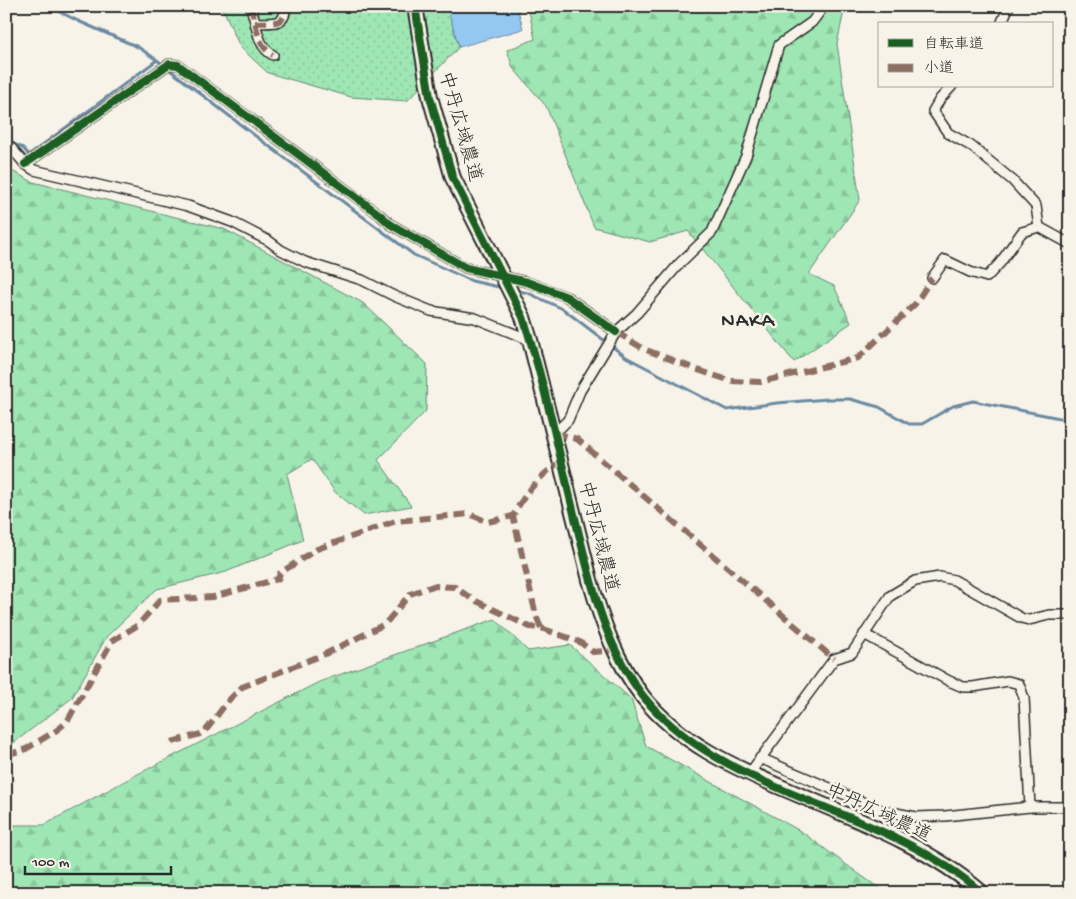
<svg xmlns="http://www.w3.org/2000/svg" width="1076" height="899" viewBox="0 0 1076 899" font-family="'Gochi Hand','Klee One',sans-serif">
  <style>
    .grass { fill: url(#grass-dots); stroke: #648870 }
    .forest { fill: url(#forest-firs); stroke: #648870 }
    .water { fill: #94c8f2; stroke: #6a89a2 }
    .lines { fill: none; stroke-linecap: round; stroke-linejoin: round }
    .stream { stroke: #6a89a2; stroke-width: 3 }
    .street-casing { stroke: #2b2b2b; stroke-width: 12 }
    .secondary-casing { stroke: #2b2b2b; stroke-width: 18 }
    .street { stroke: #f7f3e8; stroke-width: 9 }
    .secondary { stroke: #f7f3e8; stroke-width: 14 }
    .secondary-bridge-casing { stroke: #2b2b2b; stroke-width: 18; stroke-linecap: butt }
    .secondary-bridge { stroke: #f7f3e8; stroke-width: 14 }
    .quiet { stroke: #8d6e63; stroke-width: 6; stroke-dasharray: 12 6; stroke-linecap: butt }
    .cycleway-casing { stroke: #f7f3e8; stroke-width: 11 }
    .cycleway { stroke: #1b5e20; stroke-width: 8 }
    .labels { text-anchor: middle; dominant-baseline: central; stroke-width: 5; stroke-linejoin: round; paint-order: stroke }
    .street-label { font-size: 19px; fill: #2b2b2b; stroke: #f7f3e8 }
    .quarter-label { font-size: 21px; letter-spacing: 1px; fill: #2b2b2b; stroke: #f7f3e8 }
  </style>
  <defs>
    <pattern id="grass-dots" width="8" height="8" patternUnits="userSpaceOnUse" patternTransform="scale(1.25)"><rect width="8" height="8" fill="#9ee6b4"/><path d="M2 2h.1M6 6h.1" fill="none" stroke="#88c59b" stroke-width="1.8" stroke-linecap="round"/></pattern>
    <pattern id="forest-firs" width="22" height="20" patternUnits="userSpaceOnUse" patternTransform="scale(1.25)"><rect width="22" height="20" fill="#9ee6b4"/><path d="M5 1l3.5 6h-7zM16 11l3.5 6h-7z" fill="#88c59b"/></pattern>
  </defs>
  <rect width="100%" height="100%" fill="#f7f3e8"/>
  <filter id="ink" filterUnits="userSpaceOnUse"><feTurbulence type="fractalNoise" baseFrequency=".02" numOctaves="2"/><feDisplacementMap in="SourceGraphic" scale="10" xChannelSelector="R" yChannelSelector="G"/><feConvolveMatrix kernelMatrix="1 2 1 2 8 2 1 2 1" color-interpolation-filters="sRGB"/></filter>
  <g filter="url(#ink)">
    <path class="grass" d="M217,6H447L459,47L407,101L351,97L268,73L240,47L224,11Z"/>
    <g class="forest">
      <path d="M528,6H845L837,44L860,200L809,274L834,286L851,323L794,362L688,231L650,242L594,227L546,106L513,68L507,50L535,39Z"/>
      <path d="M6,168L33,182L224,229L363,303L427,364L426,411L378,460L411,506L364,515L335,492L312,459L287,474L303,540L226,572L157,589L107,636L72,698L11,745L6,744Z"/>
      <path d="M495,619L528,651L570,645L631,699L646,746L802,832L859,874L886,893H6V825H44L134,776L319,682Z"/>
    </g>
    <path class="water" d="M447,6H517L523,29L459,47Z"/>
    <g class="lines">
      <g class="stream">
        <path d="M55,6L60,12L78,21L138,47L157,60L241,125L414,255L472,281L503,288"/>
        <path d="M11,143L23,148L29,155L157,60"/>
        <path d="M514,290L528,293L563,309L626,357L727,410L777,403L828,399H850L879,407L909,424H922L953,406L973,401L1070,420"/>
      </g>
      <defs>
        <g id="street">
          <path d="M250,6C258,23 255,45 273,55"/>
          <path d="M255,23C270,22 287,27 285,6"/>
          <path d="M1001,24L1009,6"/>
          <path d="M952,86L940,99L933,111L948,133L971,146L1012,180L1036,206L1039,227"/>
          <path d="M6,142L25,164L34,170L188,206L232,222L269,241L281,250L305,262L362,280L394,296L431,311L475,318L530,340"/>
          <path d="M25,164L169,64L178,65L380,215L390,224L466,268L527,282L567,297L616,332"/>
          <path d="M932,278L945,260L970,272L987,277L1000,263L1022,232L1039,227L1070,244"/>
          <path d="M555,433L568,420L580,391L616,332L637,313L679,264L712,232L746,156L779,45L812,22L824,6"/>
          <path d="M864,634L949,681L963,687H973L1008,681L1019,684L1024,698L1030,807"/>
          <path d="M760,758L881,810L916,817L945,816L1030,807H1070"/>
          <path d="M749,774L834,659L852,653L890,596L915,581L940,577L954,580L1021,618L1029,620L1049,615H1070"/>
        </g>
        <g id="secondary">
          <path d="M415,6L430,97L453,178L497,265"/>
          <path d="M523,317L530,340L590,580C602,622 616,662 643,697C679,742 733,767 785,789C852,818 926,844 982,893"/>
        </g>
      </defs>
      <use href="#street" class="street-casing"/>
      <use href="#secondary" class="secondary-casing"/>
      <use href="#street" class="street"/>
      <use href="#secondary" class="secondary"/>
      <defs>
        <path id="secondary-bridge" d="M497,265L523,317"/>
      </defs>
      <use href="#secondary-bridge" class="secondary-bridge-casing"/>
      <use href="#secondary-bridge" class="secondary-bridge"/>
      <g class="quiet">
        <path d="M250,6C258,23 255,45 273,55"/>
        <path d="M255,23C270,22 287,27 285,6"/>
        <path d="M616,332L644,349L698,370L731,381L761,382L858,358L915,304L932,278"/>
        <path d="M555,433L577,439L834,659"/>
        <path d="M541,628L536,615L513,516C523,496 541,473 561,462"/>
        <path d="M172,742L204,733L228,701L242,687L325,654L385,624L410,594L433,586L455,587L472,599L530,627L541,628L580,642L593,652L614,650"/>
        <path d="M6,755L26,749L57,730L67,722L112,641L138,625L160,600L213,597L278,579L280,573L317,549L396,521L469,514L488,522L513,516"/>
      </g>
      <defs>
        <g id="cycleway">
          <path d="M415,6L430,97L453,178L523,317C545,384 559,454 576,522C591,583 604,645 643,696C670,731 709,755 748,774C826,812 916,835 982,893"/>
          <path d="M25,164L169,64L178,65L380,215L390,224L466,268L527,282L567,297L616,332"/>
        </g>
      </defs>
      <use href="#cycleway" class="cycleway-casing"/>
      <use href="#cycleway" class="cycleway"/>
    </g>
  </g>
  <g class="labels">
    <g class="street-label">
      <text transform="translate(459 127) rotate(74)">中丹広域農道</text>
      <text transform="translate(597 537) rotate(76)">中丹広域農道</text>
      <text transform="translate(878 814) rotate(25)">中丹広域農道</text>
    </g>
    <g class="quarter-label">
      <text x="748" y="322">NAKA</text>
    </g>
  </g>
  <rect width="1076" height="899" fill="none" stroke="#f7f3e8" stroke-width="25"/>
  <rect x="12" y="12" width="1051" height="874" fill="none" stroke="#2b2b2b" stroke-width="2" filter="url(#ink)"/>
  <rect x="878" y="22" width="175" height="65" fill="#f7f3e8" stroke="#a5a39c"/>
  <rect x="888" y="39" width="25" height="8" fill="#1b5e20" stroke="#a5a39c"/>
  <text x="924" y="48" font-size="15" fill="#2b2b2b">自転車道</text>
  <rect x="888" y="64" width="25" height="8" fill="#8d6e63" stroke="#a5a39c"/>
  <text x="924" y="72" font-size="15" fill="#2b2b2b">小道</text>
  <path d="M25 866v8h146v-8" fill="none" stroke="#2b2b2b" stroke-width="2.5"/>
  <text x="32" y="866" font-size="15" fill="#2b2b2b" stroke="#f7f3e8" stroke-width="4" paint-order="stroke">100 m</text>
</svg>
